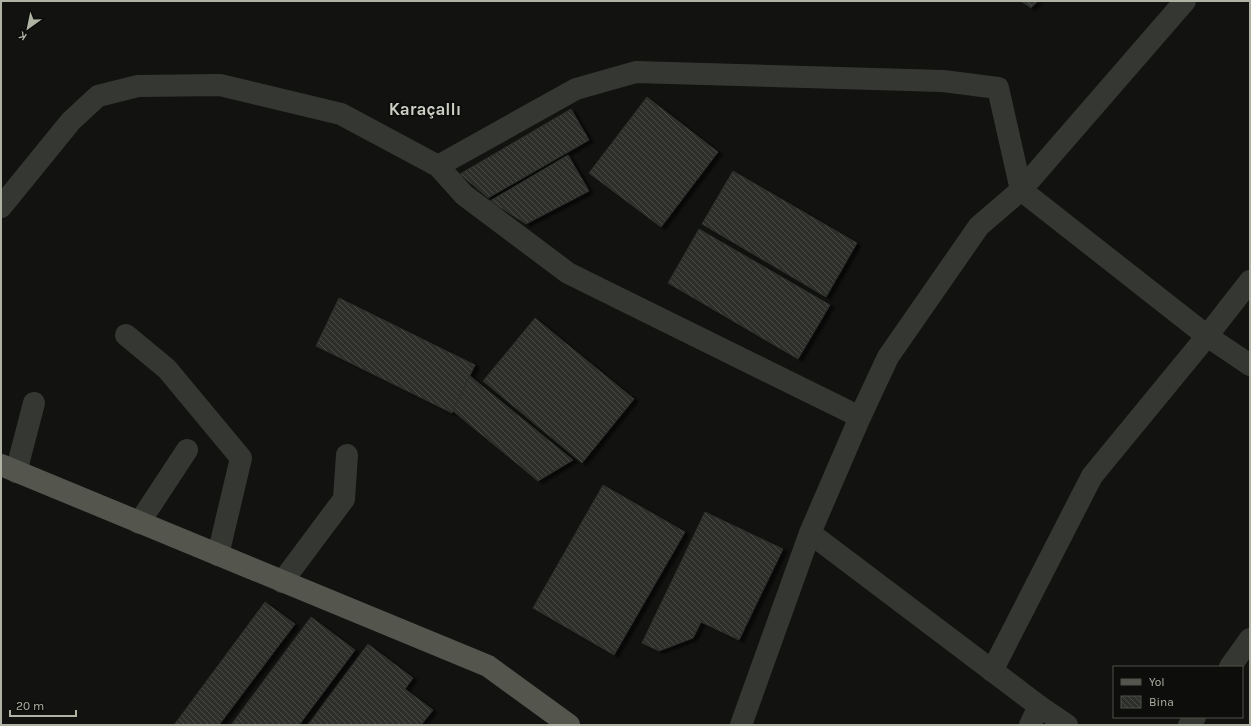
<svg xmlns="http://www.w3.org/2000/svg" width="1251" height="726" viewBox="0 0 1251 726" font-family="Karla,sans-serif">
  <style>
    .building { fill: url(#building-back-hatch); stroke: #2d2f2b; filter: url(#shadow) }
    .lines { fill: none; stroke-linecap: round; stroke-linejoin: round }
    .minor { stroke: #353832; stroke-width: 22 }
    .major { stroke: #54564e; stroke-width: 22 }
    .labels { text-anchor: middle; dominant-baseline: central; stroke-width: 4; stroke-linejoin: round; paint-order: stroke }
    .quarter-label { font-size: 17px; font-weight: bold; fill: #cccfc4; stroke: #0d0e0c }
  </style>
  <defs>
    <pattern id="building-back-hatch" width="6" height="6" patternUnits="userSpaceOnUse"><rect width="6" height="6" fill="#2d2f2c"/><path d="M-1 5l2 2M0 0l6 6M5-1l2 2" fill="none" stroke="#494b47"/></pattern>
    <filter id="shadow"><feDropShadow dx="4.5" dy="2.5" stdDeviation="1" flood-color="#0009"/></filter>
  </defs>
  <rect width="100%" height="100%" fill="#121311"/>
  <g class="building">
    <path d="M1021,1H1038L1031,8Z"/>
    <path d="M647,97L718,152L661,227L589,173Z"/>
    <path d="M571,109L589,140L488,198L460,174Z"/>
    <path d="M568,155L589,191L526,224L490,201Z"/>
    <path d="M733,171L857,243L826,297L702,224Z"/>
    <path d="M699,229L830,305L798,359L668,283Z"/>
    <path d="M339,298L475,365L452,413L316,346Z"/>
    <path d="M535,318L634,399L582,463L483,381Z"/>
    <path d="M470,376L573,460L538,481L453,411Z"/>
    <path d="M603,485L685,532L614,655L533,608Z"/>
    <path d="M705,512L783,549L739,640L701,622L693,638L659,651L642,643Z"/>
    <path d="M265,602L295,624L219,725H174Z"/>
    <path d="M311,617L355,650L299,725H231Z"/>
    <path d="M368,644L413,678L405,689L433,710L421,725H308Z"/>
  </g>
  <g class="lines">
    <g class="minor">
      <path d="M438,166L576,89L636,72L943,81L998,88L1021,190L1207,336L1250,365"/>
      <path d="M1,207L71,121L98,96L138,86L220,85L341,114L438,166L464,195L568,273L860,417"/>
      <path d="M126,335L167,369L241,458L218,555"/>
      <path d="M16,472L34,403"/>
      <path d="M139,523L187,450"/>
      <path d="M810,533L1039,706L1067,725"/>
      <path d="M282,582L344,499L347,455"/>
      <path d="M1230,667L1250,639"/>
      <path d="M992,671L1092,476L1207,336L1250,281"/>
      <path d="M741,725L810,533L860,417L888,357L979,226L1021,190L1185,1"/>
      <path d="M1030,725L1039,706"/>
      <path d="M1189,725L1195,717"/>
    </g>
    <path class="major" d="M1,465L488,666L569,725"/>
  </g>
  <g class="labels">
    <g class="quarter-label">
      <text x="425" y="109">Karaçallı</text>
    </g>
  </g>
  <rect width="1251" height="726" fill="none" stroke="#afb3a3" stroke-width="4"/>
  <rect x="1113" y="666" width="130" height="52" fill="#0d0e0c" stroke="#4e5048"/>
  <rect x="1121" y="679" width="20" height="6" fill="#54564e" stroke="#4e5048"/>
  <text x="1149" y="686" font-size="12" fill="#afb3a3">Yol</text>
  <rect x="1121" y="696" width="20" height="12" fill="url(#building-back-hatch)" stroke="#4e5048"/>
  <text x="1149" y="706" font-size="12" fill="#afb3a3">Bina</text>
  <g transform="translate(28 28) rotate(213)" stroke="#0d0e0c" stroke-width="3" paint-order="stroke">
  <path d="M0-3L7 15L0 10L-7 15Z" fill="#afb3a3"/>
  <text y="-6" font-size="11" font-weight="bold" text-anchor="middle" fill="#afb3a3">K</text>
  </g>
  <path d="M10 710v6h66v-6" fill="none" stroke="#afb3a3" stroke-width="2"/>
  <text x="16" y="710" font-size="12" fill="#afb3a3" stroke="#0d0e0c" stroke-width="3" paint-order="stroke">20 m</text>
</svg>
